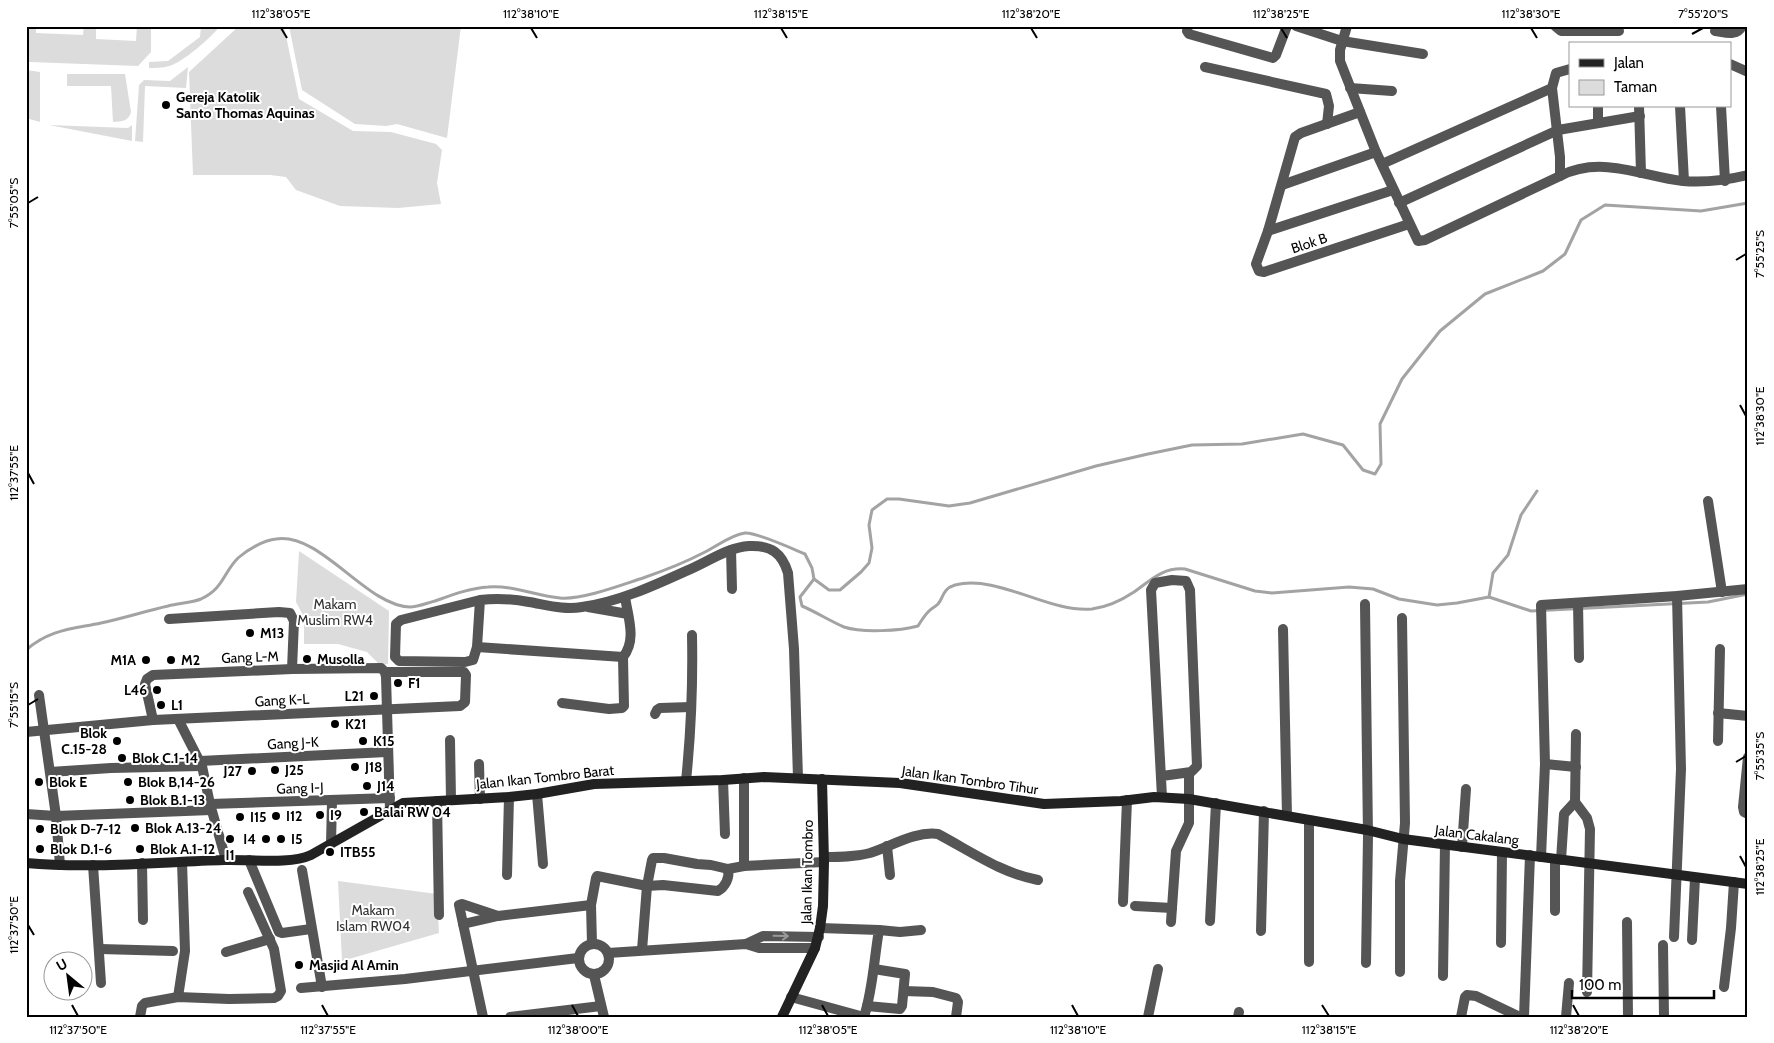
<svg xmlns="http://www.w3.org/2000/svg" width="1774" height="1043" viewBox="0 0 1774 1043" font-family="Cabin,sans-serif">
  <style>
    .green { fill: #dcdcdc }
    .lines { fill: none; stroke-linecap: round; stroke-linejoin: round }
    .stream { stroke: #a3a3a3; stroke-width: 3 }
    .street { stroke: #555; stroke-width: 10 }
    .secondary { stroke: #222; stroke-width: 10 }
    .oneway { stroke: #999 }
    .ticks { fill: none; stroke: #000; stroke-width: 2 }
    .poi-dot { fill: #000; stroke: #fff; stroke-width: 2 }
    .labels { text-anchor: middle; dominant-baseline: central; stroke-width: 4; stroke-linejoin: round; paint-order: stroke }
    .poi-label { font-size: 14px; font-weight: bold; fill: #000; stroke: #fff; text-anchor: start }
    .street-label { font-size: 14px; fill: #000; stroke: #fff }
    .park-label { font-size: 14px; fill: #333; stroke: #fff }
    .neatline { fill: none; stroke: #000; stroke-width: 2 }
    .ticks-label { font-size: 12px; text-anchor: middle; fill: #000 }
  </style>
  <rect width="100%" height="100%" fill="#fff"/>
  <g class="green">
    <path d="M26,26H36V33L83,35L84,26H96V39L136,41L137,26H151V52L138,66L30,62L26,61Z"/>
    <path d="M201,26H220C212,37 182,63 169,66C163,68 155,68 149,68V62L168,61L200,37Z"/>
    <path d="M239,26H284L299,99L353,131L391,132L436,144L442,150L437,183L441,204L398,208L340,206L296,190L286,177L270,175H193L189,72Z"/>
    <path d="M289,26H461L447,138L397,124L386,126L355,124L302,90Z"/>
    <path d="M188,67L186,88L145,86L143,142L135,141L139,85L144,80L170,81Z"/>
    <path d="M26,70L40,72V122L26,118Z"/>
    <path d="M67,74H125L131,112C128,122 122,121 113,122L111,86H67Z"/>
    <path d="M49,125L128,128L132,125V141Z"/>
    <path d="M299,551L389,611L388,664L380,665L367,652L338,644H304V617L296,602Z"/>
    <path d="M338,881L437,894L439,933L342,961Z"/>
  </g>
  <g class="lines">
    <g class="stream">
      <path d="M814,579L800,597L802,606C816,612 830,621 844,627C862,633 900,631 918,626C921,621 925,615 929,611C932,608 935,607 938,604C944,597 942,589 955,585C998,574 1048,613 1092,609C1107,607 1122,600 1134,592C1151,580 1163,567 1185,569L1255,591L1272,593L1349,587L1373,589L1399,599L1437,605L1457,603L1489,597L1531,611L1708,602L1748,594"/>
      <path d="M1489,597L1493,573L1508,555L1521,515L1537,491"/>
      <path d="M26,650C50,629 73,629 101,623C124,618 146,611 168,606C179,603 191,603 201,599C224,588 223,573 238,558C247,550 264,540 276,539C321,532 366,606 410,607C418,607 427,603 435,601C452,595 470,588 488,587C513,585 536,596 560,598C582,600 621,585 643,578C663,571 684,563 703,553C716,547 730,535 745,533C756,532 793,549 805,554L812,568L814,579L829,590H840L861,572L869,563L872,548L869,525L872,510L887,499H899L949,506L970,503L1096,466L1148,454L1192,445L1242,444L1303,434L1343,445L1363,470L1375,474L1381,464L1380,424L1402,379L1440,331L1485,294L1543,271L1565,254L1581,220L1605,205L1701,211L1748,203"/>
    </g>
    <g class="street">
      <path d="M1188,26L1187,31L1189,34L1273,58L1276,55L1287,26"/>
      <path d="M1296,26L1342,41L1423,54"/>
      <path d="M1347,26L1340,50V61L1376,152L1418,241L1425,240L1560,176"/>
      <path d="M1555,26L1561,31H1619"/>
      <path d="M1715,31C1724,32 1737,37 1742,26"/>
      <path d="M1730,64L1748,72"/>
      <path d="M1205,67L1326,94L1329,106L1327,124"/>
      <path d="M1570,69L1556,73L1552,88L1560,157V176C1601,155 1641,176 1683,181C1706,183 1727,180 1748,175"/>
      <path d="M1350,88L1392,91"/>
      <path d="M1598,106V122"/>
      <path d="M1639,106L1641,173"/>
      <path d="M1680,106L1684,181"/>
      <path d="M1721,106L1725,181"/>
      <path d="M1360,112L1301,133L1295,137L1268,231L1256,264L1259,271L1264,272L1409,224"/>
      <path d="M1382,164L1552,88"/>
      <path d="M1282,185L1376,152"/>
      <path d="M1399,203L1558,130L1640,116"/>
      <path d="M1268,231L1393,190"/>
      <path d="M1708,501L1722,592"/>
      <path d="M731,550L732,589"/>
      <path d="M480,600L477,647L473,660L465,662L399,661L395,657L396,624L401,620L480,600C497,598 513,599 529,602C547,605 564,610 582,607C618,602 653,586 686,571C706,563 728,547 749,546C771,545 782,553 788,573L794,649L798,778"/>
      <path d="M1578,603L1579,658"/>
      <path d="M1365,604L1368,836L1366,963"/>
      <path d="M588,607L628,614"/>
      <path d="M169,619L279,612L290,613L294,621L292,669"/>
      <path d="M1283,629L1287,816"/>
      <path d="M477,647L623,657"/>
      <path d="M39,695L56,816L60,865"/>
      <path d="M562,703L609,709L622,708L624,706L623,657C637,640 628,617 625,597"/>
      <path d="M1718,713L1748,716"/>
      <path d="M655,714L657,710L660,708L691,707"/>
      <path d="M178,719L202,766L210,804L226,860"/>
      <path d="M153,720L145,684L147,679L153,675L292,669L381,668L385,672L386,677L390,810"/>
      <path d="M26,732L153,720L460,706L465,702L466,675L464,672H385"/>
      <path d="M1576,734L1575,802L1587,818L1590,829L1587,992"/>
      <path d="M450,740L451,800"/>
      <path d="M1718,741L1720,649"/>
      <path d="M1748,757L1743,807L1744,812L1748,814"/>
      <path d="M200,761L387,752"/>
      <path d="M479,764L480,799"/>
      <path d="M1545,764L1576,767"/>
      <path d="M50,772L111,768L202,766"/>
      <path d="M1162,776L1191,772L1197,766L1190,590L1186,581L1172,580L1155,583L1151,590L1162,797"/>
      <path d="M723,780L725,834"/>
      <path d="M686,781C691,732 693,684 692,635"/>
      <path d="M537,794L543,864"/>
      <path d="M437,801L439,915"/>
      <path d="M210,804L390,798"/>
      <path d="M26,814L56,816L211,810"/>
      <path d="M1309,821V962"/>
      <path d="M331,844L332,801"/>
      <path d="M887,846L890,875"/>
      <path d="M1462,847L1466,789"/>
      <path d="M824,857C840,857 855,857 870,853C892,846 915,831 938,834C972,852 1001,873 1038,880"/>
      <path d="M1541,857L1545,764L1541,605L1677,596L1748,589"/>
      <path d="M1555,859V911"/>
      <path d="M249,860L279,932L282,933L311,929"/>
      <path d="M1561,860L1564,814L1575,802"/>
      <path d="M142,863L143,920"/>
      <path d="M93,865L101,983"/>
      <path d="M744,866V778"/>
      <path d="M302,870L322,987"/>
      <path d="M507,875L509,797"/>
      <path d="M1123,902L1127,800"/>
      <path d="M1135,906L1172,908"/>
      <path d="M1210,921L1216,803"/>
      <path d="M1171,922L1176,851L1189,823V773"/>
      <path d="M1627,922L1628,1017"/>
      <path d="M463,924L498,916"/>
      <path d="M820,928L879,930C874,959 873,989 864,1017"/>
      <path d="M879,930L900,932L921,930"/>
      <path d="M1261,931L1264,811"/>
      <path d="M1674,937L1681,769L1677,596"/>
      <path d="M1692,940L1695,878"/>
      <path d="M1501,943L1502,852"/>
      <circle cx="594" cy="959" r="15"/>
      <path d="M592,944L591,905L596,878L597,876L647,886L663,885L718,891C725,887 730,878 728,869"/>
      <path d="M746,944L763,936L819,937"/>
      <path d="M1663,945L1664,1017"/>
      <path d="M100,949L173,951"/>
      <path d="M642,950L647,886L652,860L653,858H664L697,864L711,865L728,869L744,866L824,862"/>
      <path d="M226,952L270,939"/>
      <path d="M608,953L746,944L759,948H815"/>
      <path d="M1400,972V881L1405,823L1402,618"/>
      <path d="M594,975L604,1017"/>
      <path d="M1443,976L1445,844"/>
      <path d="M1724,987L1731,928L1734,882"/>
      <path d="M301,988L405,979L578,958"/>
      <path d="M904,991L933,992L956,998L958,1002L956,1017"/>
      <path d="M178,997L185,951L182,862"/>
      <path d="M791,997L864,1017"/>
      <path d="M867,1006L900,1009L902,1006L905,974L874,969"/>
      <path d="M140,1017L142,1006L145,1003L178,997L229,999L274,998L278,996L281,991L274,949L248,892"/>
      <path d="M483,1017L459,905L462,904L498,916L591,905"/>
      <path d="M510,1017L601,1006"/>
      <path d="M1148,1017L1158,969"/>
      <path d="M1238,1017L1239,1012"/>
      <path d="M1461,1017L1465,997L1467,995L1476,996L1520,1017"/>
      <path d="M1524,1017L1530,855"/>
      <path d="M1566,1017L1569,983"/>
    </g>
    <g class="secondary">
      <path d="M26,863C92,869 159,862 224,860C250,859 289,865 311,855L403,803L509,797L537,794L594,784L723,780L764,777L900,783L1044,804L1121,801L1154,797L1189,799L1367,830L1403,839L1748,884"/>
      <path d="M782,1017L815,948L820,928L823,906L824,862L822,779"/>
    </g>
  </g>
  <defs><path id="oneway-shaft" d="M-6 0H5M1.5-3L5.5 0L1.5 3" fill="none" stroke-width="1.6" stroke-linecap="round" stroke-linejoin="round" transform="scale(1.25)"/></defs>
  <use class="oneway" href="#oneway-shaft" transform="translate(781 936) rotate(1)"/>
  <path class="ticks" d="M281,28L287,38M531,28L537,38M781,28L787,38M1031,28L1037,38M1281,28L1287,38M1531,28L1537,38M1692,34L1703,28M28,203L38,197M1736,260L1746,254M1740,405L1746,416M28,473L34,484M28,705L38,699M1736,762L1746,756M1740,856L1746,867M28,925L34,935M72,1005L78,1016M322,1005L328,1016M572,1005L578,1016M822,1005L828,1016M1072,1005L1078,1016M1322,1005L1329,1016M1573,1005L1579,1016"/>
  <g class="poi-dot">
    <circle cx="166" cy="105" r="5"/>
    <circle cx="250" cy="633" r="5"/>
    <circle cx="307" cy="659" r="5"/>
    <circle cx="146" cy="660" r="5"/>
    <circle cx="171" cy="660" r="5"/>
    <circle cx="398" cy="683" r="5"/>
    <circle cx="157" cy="690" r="5"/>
    <circle cx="374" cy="696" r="5"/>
    <circle cx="161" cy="705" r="5"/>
    <circle cx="335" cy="724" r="5"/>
    <circle cx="117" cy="741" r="5"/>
    <circle cx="363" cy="741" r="5"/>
    <circle cx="122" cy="758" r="5"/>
    <circle cx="355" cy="767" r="5"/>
    <circle cx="275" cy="770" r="5"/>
    <circle cx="252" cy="771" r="5"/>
    <circle cx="39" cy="782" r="5"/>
    <circle cx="128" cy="782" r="5"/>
    <circle cx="367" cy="786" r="5"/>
    <circle cx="130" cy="800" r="5"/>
    <circle cx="364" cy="812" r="5"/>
    <circle cx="320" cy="815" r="5"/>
    <circle cx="276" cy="816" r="5"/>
    <circle cx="240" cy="817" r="5"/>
    <circle cx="135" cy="828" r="5"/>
    <circle cx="40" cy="829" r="5"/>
    <circle cx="230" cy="839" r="5"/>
    <circle cx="266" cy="839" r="5"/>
    <circle cx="281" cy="839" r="5"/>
    <circle cx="40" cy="849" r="5"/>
    <circle cx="140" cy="849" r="5"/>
    <circle cx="330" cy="852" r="5"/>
    <circle cx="299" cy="965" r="5"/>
  </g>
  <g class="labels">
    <g class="poi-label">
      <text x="176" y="97">Gereja Katolik<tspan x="176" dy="16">Santo Thomas Aquinas</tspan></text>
      <text x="260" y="633">M13</text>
      <text x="317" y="659">Musolla</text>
      <text x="136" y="660" text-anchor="end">M1A</text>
      <text x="181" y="660">M2</text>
      <text x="408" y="683">F1</text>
      <text x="147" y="690" text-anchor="end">L46</text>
      <text x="364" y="696" text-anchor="end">L21</text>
      <text x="171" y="705">L1</text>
      <text x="345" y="724">K21</text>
      <text x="107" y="733" text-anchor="end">Blok<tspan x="107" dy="16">C.15-28</tspan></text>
      <text x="373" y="741">K15</text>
      <text x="132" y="758">Blok C.1-14</text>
      <text x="365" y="767">J18</text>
      <text x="285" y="770">J25</text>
      <text x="242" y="771" text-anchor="end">J27</text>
      <text x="49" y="782">Blok E</text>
      <text x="138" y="782">Blok B,14-26</text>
      <text x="377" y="786">J14</text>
      <text x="140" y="800">Blok B.1-13</text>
      <text x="374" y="812">Balai RW 04</text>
      <text x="330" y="815">I9</text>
      <text x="286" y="816">I12</text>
      <text x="250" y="817">I15</text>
      <text x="145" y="828">Blok A.13-24</text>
      <text x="50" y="829">Blok D-7-12</text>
      <text x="256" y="839" text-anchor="end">I4</text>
      <text x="291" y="839">I5</text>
      <text x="50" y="849">Blok D.1-6</text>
      <text x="150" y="849">Blok A.1-12</text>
      <text x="340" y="852">ITB55</text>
      <text x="230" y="855" text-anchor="middle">I1</text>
      <text x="309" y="965">Masjid Al Amin</text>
    </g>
    <g class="street-label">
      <text transform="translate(1309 243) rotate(-18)">Blok B</text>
      <text transform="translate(250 657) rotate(-2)">Gang L-M</text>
      <text transform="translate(282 700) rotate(-3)">Gang K-L</text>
      <text transform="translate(293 743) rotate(-3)">Gang J-K</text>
      <text transform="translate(545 777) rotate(-6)">Jalan Ikan Tombro Barat</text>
      <text transform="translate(970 780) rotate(8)">Jalan Ikan Tombro Tihur</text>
      <text transform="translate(300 788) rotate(-2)">Gang I-J</text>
      <text transform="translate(1477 835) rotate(7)">Jalan Cakalang</text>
      <text transform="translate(807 872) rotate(-89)">Jalan Ikan Tombro</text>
    </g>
    <g class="park-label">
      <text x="335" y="604">Makam<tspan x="335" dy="16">Muslim RW4</tspan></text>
      <text x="373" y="910">Makam<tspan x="373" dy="16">Islam RW04</tspan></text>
    </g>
  </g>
  <rect width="1774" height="1043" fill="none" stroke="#ffffff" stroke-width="55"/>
  <rect x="1569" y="42" width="162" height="65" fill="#ffffff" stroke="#999999"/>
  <rect x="1579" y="59" width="25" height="8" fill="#222222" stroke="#999999"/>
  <text x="1614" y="68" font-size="15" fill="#000000">Jalan</text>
  <rect x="1579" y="80" width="25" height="15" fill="#dcdcdc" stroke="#999999"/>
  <text x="1614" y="92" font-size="15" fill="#000000">Taman</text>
  <g transform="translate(68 976) rotate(331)"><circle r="24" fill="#ffffff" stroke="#999999"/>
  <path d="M0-4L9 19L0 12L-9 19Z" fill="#000000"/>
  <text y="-8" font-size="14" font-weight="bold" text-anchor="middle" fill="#000000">U</text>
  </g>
  <path d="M1572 990v8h142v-8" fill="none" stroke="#000000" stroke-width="2.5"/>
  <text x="1579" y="990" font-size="15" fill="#000000" stroke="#ffffff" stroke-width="4" paint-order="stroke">100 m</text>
  <rect x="28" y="28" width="1718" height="988" class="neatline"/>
  <g class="ticks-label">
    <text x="281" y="18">112°38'05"E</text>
    <text x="531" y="18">112°38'10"E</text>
    <text x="781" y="18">112°38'15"E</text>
    <text x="1031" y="18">112°38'20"E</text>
    <text x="1281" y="18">112°38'25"E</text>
    <text x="1531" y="18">112°38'30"E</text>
    <text x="1703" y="18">7°55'20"S</text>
    <text transform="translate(14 203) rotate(-90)" y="4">7°55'05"S</text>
    <text transform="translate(1760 254) rotate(-90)" y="4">7°55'25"S</text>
    <text transform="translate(1760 416) rotate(-90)" y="4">112°38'30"E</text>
    <text transform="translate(14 473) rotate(-90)" y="4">112°37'55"E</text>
    <text transform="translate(14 705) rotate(-90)" y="4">7°55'15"S</text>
    <text transform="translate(1760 756) rotate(-90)" y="4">7°55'35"S</text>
    <text transform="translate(1760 867) rotate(-90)" y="4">112°38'25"E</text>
    <text transform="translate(14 925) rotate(-90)" y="4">112°37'50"E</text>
    <text x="78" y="1034">112°37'50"E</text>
    <text x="328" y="1034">112°37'55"E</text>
    <text x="578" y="1034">112°38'00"E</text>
    <text x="828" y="1034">112°38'05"E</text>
    <text x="1078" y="1034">112°38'10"E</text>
    <text x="1329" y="1034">112°38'15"E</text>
    <text x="1579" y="1034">112°38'20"E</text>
  </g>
</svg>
